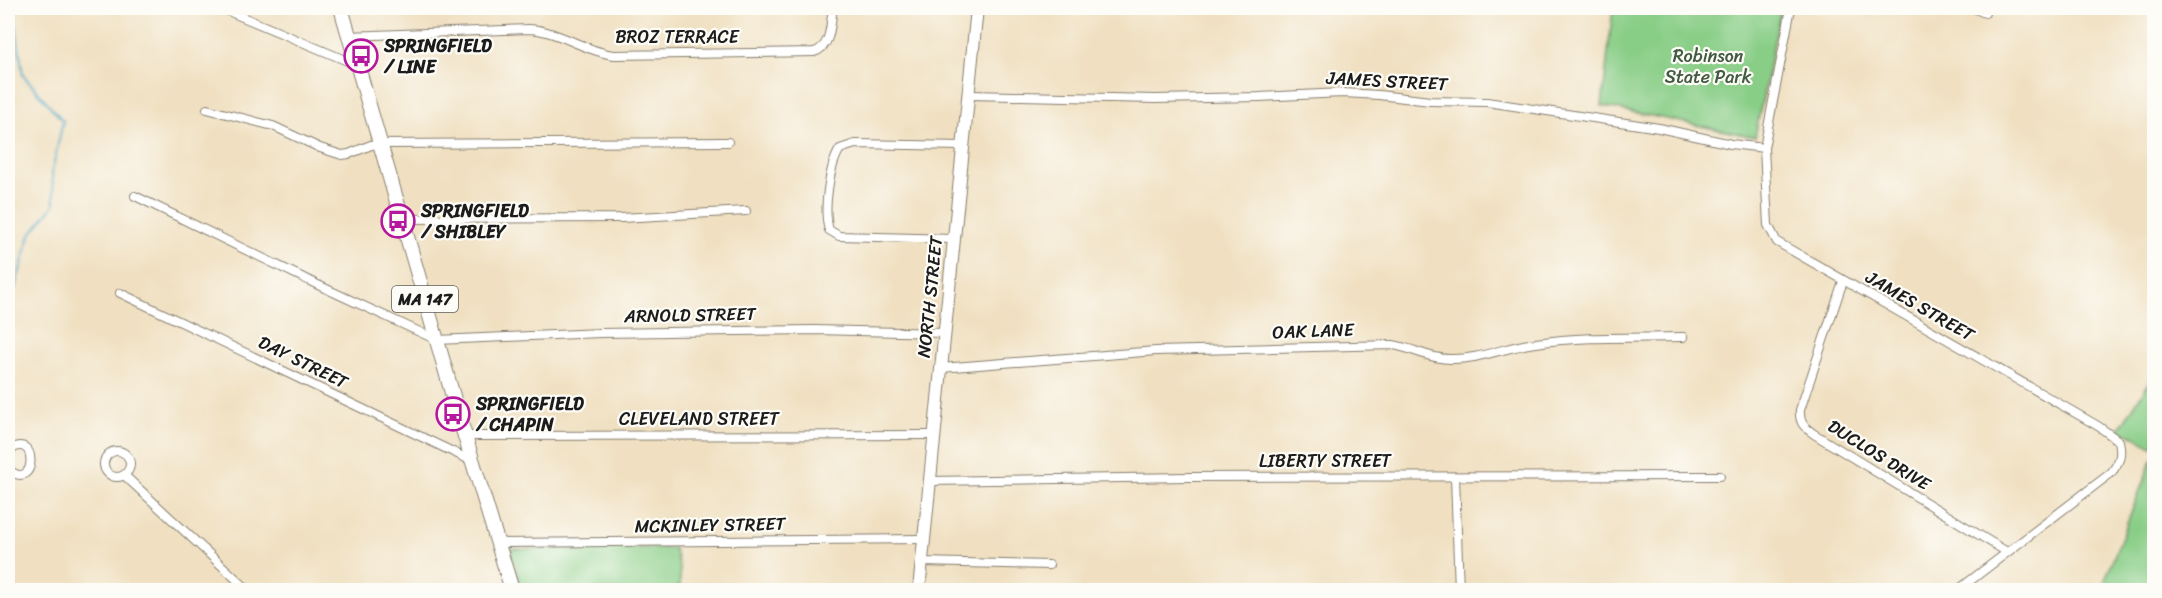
<svg xmlns="http://www.w3.org/2000/svg" width="2162" height="598" viewBox="0 0 2162 598" font-family="Sriracha,sans-serif">
  <style>
    .green { fill: #89ce87; stroke: #527552; stroke-width: 1.5 }
    .lines { fill: none; stroke-linecap: round; stroke-linejoin: round }
    .stream { stroke: #46a6c5; stroke-width: 2 }
    .minor-casing { stroke: #867e6e; stroke-width: 10 }
    .secondary-casing { stroke: #867e6e; stroke-width: 14 }
    .primary-casing { stroke: #867e6e; stroke-width: 16 }
    .minor { stroke: #fff; stroke-width: 8 }
    .secondary { stroke: #fff; stroke-width: 12 }
    .primary { stroke: #fff; stroke-width: 14 }
    .labels { text-anchor: middle; dominant-baseline: central; stroke-width: 4.5; stroke-linejoin: round; paint-order: stroke }
    .shield { fill: #fdfcf7; stroke: #605f5e; stroke-width: 1.5 }
    .shield-label { font-size: 16px; font-weight: bold; fill: #1c1c1c }
    .street-label { font-size: 18px; fill: #1c1c1c; stroke: #fdfcf7 }
    .poi-label { font-size: 18px; font-weight: bold; fill: #1c1c1c; stroke: #fdfcf7; text-anchor: start }
    .park-label { font-size: 18px; fill: #425a41; stroke: #fdfcf7 }
  </style>
  <rect width="100%" height="100%" fill="#fdfcf7"/>
  <filter id="ink" filterUnits="userSpaceOnUse"><feTurbulence type="fractalNoise" baseFrequency=".0167" numOctaves="2"/><feDisplacementMap in="SourceGraphic" scale="12" xChannelSelector="R" yChannelSelector="G"/><feConvolveMatrix kernelMatrix="1 2 1 2 8 2 1 2 1" color-interpolation-filters="sRGB"/></filter>
  <filter id="wash" filterUnits="userSpaceOnUse"><feTurbulence type="fractalNoise" baseFrequency=".008" numOctaves="4" result="noise"/><feDisplacementMap in="SourceGraphic" scale="24" xChannelSelector="R" yChannelSelector="G"/><feGaussianBlur stdDeviation="1.35" result="paint"/><feColorMatrix in="noise" values="0 0 0 0 0 0 0 0 0 0 0 0 0 0 0 0 0 1.4 0 .05"/><feComposite in="paint" operator="in"/></filter>
  <g filter="url(#wash)">
    <rect width="100%" height="100%" fill="#f0e0c1"/>
    <g class="green">
      <path d="M1613,8H1781L1755,137L1602,106Z"/>
      <path d="M2154,375V447L2119,429Z"/>
      <path d="M2153,457L2154,590H2101Z"/>
      <path d="M674,548L680,569V587H677L676,590H522L510,549Z"/>
    </g>
    <g class="lines">
      <path class="stream" d="M8,300L15,288L30,235L54,205L52,172L63,121L23,75L15,19V8"/>
    </g>
  </g>
  <g filter="url(#ink)">
    <g class="lines">
      <defs>
        <g id="minor">
          <path d="M221,8L357,65"/>
          <path d="M1791,8L1764,148L1768,225L1777,242L2098,426L2119,441C2122,454 2120,462 2111,473L1958,590"/>
          <path d="M1973,8L1985,13"/>
          <path d="M349,36L529,29C560,31 584,51 614,55L814,52C832,47 830,23 833,8"/>
          <path d="M969,95L1155,99L1259,97L1343,93L1379,95L1430,101L1487,102L1659,128L1731,144L1764,148"/>
          <path d="M207,109L273,126L320,148L342,155L349,154L371,145L380,144L728,142"/>
          <path d="M135,196L318,285L437,340L601,333L814,330L944,333"/>
          <path d="M402,219L621,218L746,211"/>
          <path d="M954,239L839,236L829,230C823,211 829,166 840,149L855,144L963,146"/>
          <path d="M1843,281L1800,410C1799,423 1804,427 1814,434L2007,552"/>
          <path d="M120,293L472,461"/>
          <path d="M941,368L1156,351L1393,345C1413,348 1429,359 1450,359C1480,360 1507,346 1536,343C1584,336 1634,338 1683,337"/>
          <path d="M465,436L934,435"/>
          <circle cx="117" cy="464" r="13"/>
          <path d="M8,452C38,426 38,495 8,469"/>
          <path d="M124,475L248,590"/>
          <path d="M1455,477L1459,590"/>
          <path d="M930,481L1189,477L1720,476"/>
          <path d="M497,543L924,539"/>
          <path d="M921,562L1049,565"/>
        </g>
        <path id="secondary" d="M919,590L977,8"/>
        <path id="primary" d="M341,8L457,410L512,590"/>
      </defs>
      <use href="#minor" class="minor-casing"/>
      <use href="#secondary" class="secondary-casing"/>
      <use href="#primary" class="primary-casing"/>
      <use href="#minor" class="minor"/>
      <use href="#secondary" class="secondary"/>
      <use href="#primary" class="primary"/>
    </g>
  </g>
  <defs>
    <symbol id="bus-ring" viewBox="-11 -11 22 22"><circle r="9.5" fill="#fdfcf7" stroke="#b5179e" stroke-width="1.5"/><path d="M-5-6H5V4H4V6H2V4H-2V6H-4V4H-5ZM-3.5-4V0h7V-4ZM-3.5 1.2v1.5H-2V1.2ZM2 1.2v1.5H3.5V1.2Z" fill="#b5179e"/></symbol>
  </defs>
  <g fill-rule="evenodd">
    <use href="#bus-ring" x="342" y="37" width="38" height="38"/>
    <use href="#bus-ring" x="379" y="202" width="38" height="38"/>
    <use href="#bus-ring" x="434" y="395" width="38" height="38"/>
  </g>
  <g class="labels">
    <rect class="shield" x="392" y="286" width="66" height="26" rx="4.5"/>
    <g class="shield-label">
      <text x="425" y="299">MA 147</text>
    </g>
    <g class="street-label">
      <text x="677" y="37">BROZ TERRACE</text>
      <text transform="translate(1387 81) rotate(3)">JAMES STREET</text>
      <text transform="translate(930 297) rotate(-84)">NORTH STREET</text>
      <text transform="translate(1920 306) rotate(30)">JAMES STREET</text>
      <text transform="translate(690 315) rotate(-1)">ARNOLD STREET</text>
      <text transform="translate(1313 331) rotate(-2)">OAK LANE</text>
      <text transform="translate(303 362) rotate(26)">DAY STREET</text>
      <text x="699" y="419">CLEVELAND STREET</text>
      <text transform="translate(1879 455) rotate(32)">DUCLOS DRIVE</text>
      <text x="1325" y="461">LIBERTY STREET</text>
      <text transform="translate(710 525) rotate(-1)">MCKINLEY STREET</text>
    </g>
    <g class="poi-label">
      <text x="384" y="46">SPRINGFIELD<tspan x="384" dy="21">/ LINE</tspan></text>
      <text x="421" y="211">SPRINGFIELD<tspan x="421" dy="21">/ SHIBLEY</tspan></text>
      <text x="476" y="404">SPRINGFIELD<tspan x="476" dy="21">/ CHAPIN</tspan></text>
    </g>
    <g class="park-label">
      <text x="1708" y="56">Robinson<tspan x="1708" dy="21">State Park</tspan></text>
    </g>
  </g>
  <rect width="2162" height="598" fill="none" stroke="#fdfcf7" stroke-width="30"/>
</svg>
